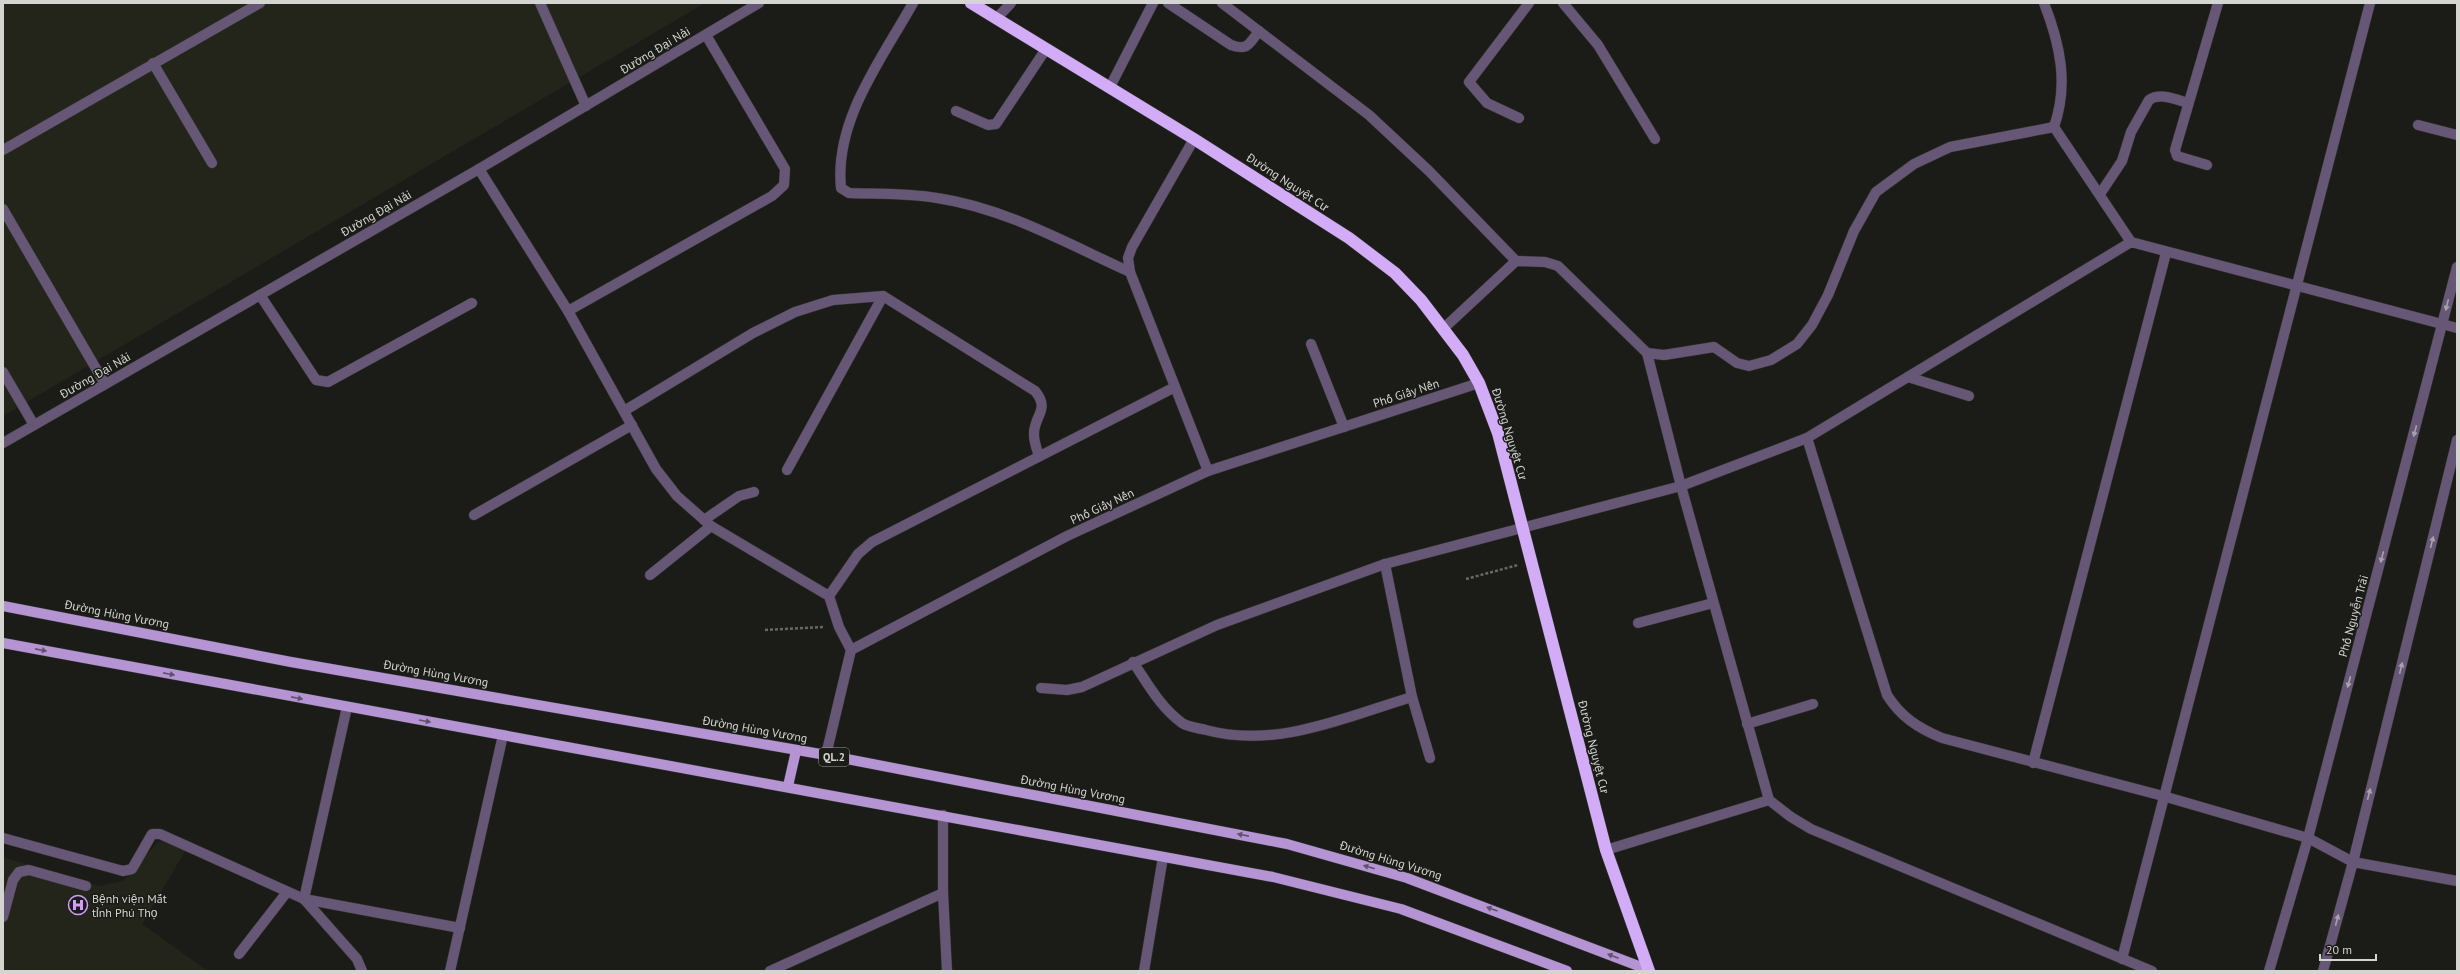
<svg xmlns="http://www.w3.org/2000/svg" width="2460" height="974" viewBox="0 0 2460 974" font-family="'PT Sans',sans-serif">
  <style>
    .built { fill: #23251a }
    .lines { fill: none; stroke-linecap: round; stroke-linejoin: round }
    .minor-casing { stroke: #353631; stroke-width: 11 }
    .major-casing { stroke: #353631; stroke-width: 11 }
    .highway-casing { stroke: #353631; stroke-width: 13 }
    .path { stroke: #676863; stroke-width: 2.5; stroke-dasharray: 3 2; stroke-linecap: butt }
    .minor { stroke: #675776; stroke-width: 10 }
    .major { stroke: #b494d3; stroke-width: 10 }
    .highway { stroke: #d3acf8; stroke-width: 12 }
    .oneway { fill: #a8a2ad }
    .oneway2 { fill: #60526c }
    .labels { text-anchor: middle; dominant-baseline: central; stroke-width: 3; stroke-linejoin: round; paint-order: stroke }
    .shield { fill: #1b1c17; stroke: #9c9d99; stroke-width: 1 }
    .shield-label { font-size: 11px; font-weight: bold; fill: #d4d4d1 }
    .street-label { font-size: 12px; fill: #d4d4d1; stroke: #1b1c17 }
    .poi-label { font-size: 12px; fill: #d4d4d1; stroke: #1b1c17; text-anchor: start }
  </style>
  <rect width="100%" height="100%" fill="#1b1c17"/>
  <g class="built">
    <path d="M3,3H705L3,416Z"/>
    <path d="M159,841L187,848L142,924L208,971H3V857L99,886L123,881Z"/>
  </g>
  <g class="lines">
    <defs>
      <g id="minor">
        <path d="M540,3L586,106"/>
        <path d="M913,3C882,59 834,120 841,188L849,193C878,194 908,193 937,198C1005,208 1068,244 1130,272"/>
        <path d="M1168,3L1231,45C1248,51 1249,44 1259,31"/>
        <path d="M1222,3L1369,115L1429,171L1516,261"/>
        <path d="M1563,3L1598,45L1655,139"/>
        <path d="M2044,3C2060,44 2069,84 2054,127"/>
        <path d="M996,19L1011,3"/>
        <path d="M153,63L212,163"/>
        <path d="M1110,87L1153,3"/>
        <path d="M956,111L988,125L996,124L1046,49"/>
        <path d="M1519,118L1487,103L1469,82L1529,3"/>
        <path d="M2418,125L2457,135"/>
        <path d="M2054,127L2131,242"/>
        <path d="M1194,139L1132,247L1128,258L1130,272L1208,471"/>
        <path d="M3,150L260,3"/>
        <path d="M2207,165L2177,156L2175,150L2218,3"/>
        <path d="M479,169L568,311L656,469L677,496L711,526L829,596L839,627L851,650"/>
        <path d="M2100,194L2122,161L2131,132L2149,100C2160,92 2177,100 2188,103"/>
        <path d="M3,209L105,384"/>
        <path d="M260,295L316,380L328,382L472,303"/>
        <path d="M568,311L772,196L784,185L785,169L706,35"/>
        <path d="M1444,328L1516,261L1545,262L1558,266L1647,353L1681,486L1769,800L1791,817L1811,829L2152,971"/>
        <path d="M1311,344L1344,427"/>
        <path d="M1647,353L1664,355L1714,347L1737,363L1749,366L1771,360L1797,344L1812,325L1828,295L1854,231L1876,192L1914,164L1950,147L2054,127"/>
        <path d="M3,372L34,425"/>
        <path d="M1908,377L1969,396"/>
        <path d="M624,411L753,333L795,312L833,300L883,296L1035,391C1051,410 1033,416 1034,435C1034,442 1037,450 1039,456"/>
        <path d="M1807,438L1887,695C1901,717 1918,728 1942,738L2163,796L2308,838L2353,862L2457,881"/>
        <path d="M3,443L479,169L759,3"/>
        <path d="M787,470L883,296"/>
        <path d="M474,515L632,425"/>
        <path d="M704,520L739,496L754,492"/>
        <path d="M650,575L711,526"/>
        <path d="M829,596L858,554L872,542L1175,387"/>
        <path d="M1638,623L1713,603"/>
        <path d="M1133,662C1148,684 1160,707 1182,723C1188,727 1198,728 1206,730C1277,749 1345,717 1412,697L1385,564"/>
        <path d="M1041,688L1067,690L1082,687L1217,625L1385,564L1681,486L1807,438L2131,242L2457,328"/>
        <path d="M1412,697L1430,758"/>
        <path d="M1747,724L1813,704"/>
        <path d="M826,755L851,650L1067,536L1208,471L1479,383"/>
        <path d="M2033,763L2166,253"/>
        <path d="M943,815V893L947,971"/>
        <path d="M3,838L123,871L132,869L152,834H160L304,899L460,928"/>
        <path d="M1606,850L1769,800"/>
        <path d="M304,899L347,707"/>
        <path d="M304,899L357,959L362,971"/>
        <path d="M3,917L13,880L19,872L29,870L86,886"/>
        <path d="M239,954L287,892"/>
        <path d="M2122,959L2370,3"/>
        <path d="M450,971L503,735"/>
        <path d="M770,971L943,893"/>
        <path d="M1144,971L1163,857"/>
        <path d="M2269,971L2308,838L2457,267"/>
        <path d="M2323,971L2353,862L2457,440"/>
      </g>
      <g id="major">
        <path d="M3,606L291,662L826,755L1287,844L1407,878L1649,970"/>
        <path d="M3,643L1273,877L1401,909L1567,971"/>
        <path d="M788,786L796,751"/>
      </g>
      <path id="highway" d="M971,3L1194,139L1349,238L1395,273L1421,300L1463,355L1479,383L1498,433L1606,850L1649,971"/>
    </defs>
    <use href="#minor" class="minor-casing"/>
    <use href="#major" class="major-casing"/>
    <use href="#highway" class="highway-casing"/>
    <g class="path">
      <path d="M1466,579L1518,565"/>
      <path d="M765,630L825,627"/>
    </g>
    <use href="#minor" class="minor"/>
    <use href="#major" class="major"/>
    <use href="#highway" class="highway"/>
  </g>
  <defs><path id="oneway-solid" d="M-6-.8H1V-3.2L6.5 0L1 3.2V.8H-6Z"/></defs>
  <g class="oneway">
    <use href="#oneway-solid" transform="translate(2447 305) rotate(104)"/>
    <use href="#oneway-solid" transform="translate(2415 431) rotate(105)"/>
    <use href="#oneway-solid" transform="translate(2432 542) rotate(-76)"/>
    <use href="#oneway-solid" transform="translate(2382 557) rotate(105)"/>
    <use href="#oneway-solid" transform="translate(2401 668) rotate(-76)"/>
    <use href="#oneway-solid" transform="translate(2349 682) rotate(105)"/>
    <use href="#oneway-solid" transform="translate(2369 794) rotate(-76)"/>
    <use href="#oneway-solid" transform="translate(2337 920) rotate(-75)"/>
  </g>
  <g class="oneway2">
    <use href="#oneway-solid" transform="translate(41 650) rotate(11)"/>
    <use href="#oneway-solid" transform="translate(169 674) rotate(11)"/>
    <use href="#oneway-solid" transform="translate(297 698) rotate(11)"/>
    <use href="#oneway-solid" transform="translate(425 721) rotate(10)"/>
    <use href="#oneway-solid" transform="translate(1243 835) rotate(-169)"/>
    <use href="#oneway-solid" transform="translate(1369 867) rotate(-164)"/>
    <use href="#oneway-solid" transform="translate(1492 909) rotate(-160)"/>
    <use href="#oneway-solid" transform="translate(1613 956) rotate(-159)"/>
  </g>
  <defs>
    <symbol id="hospital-ring" viewBox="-11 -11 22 22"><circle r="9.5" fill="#1b1c17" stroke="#d09dff" stroke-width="1.5"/><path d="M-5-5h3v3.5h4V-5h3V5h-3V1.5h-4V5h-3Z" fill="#d09dff"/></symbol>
  </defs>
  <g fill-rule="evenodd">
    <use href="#hospital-ring" x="67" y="894" width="22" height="22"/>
  </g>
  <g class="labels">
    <rect class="shield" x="819" y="748" width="30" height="18" rx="3"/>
    <g class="shield-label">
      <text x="834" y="757">QL.2</text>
    </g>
    <g class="street-label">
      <text transform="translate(655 50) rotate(-31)">Đường Đại Nải</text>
      <text transform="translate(1288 182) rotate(33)">Đường Nguyệt Cư</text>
      <text transform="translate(376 213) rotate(-30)">Đường Đại Nải</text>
      <text transform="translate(95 375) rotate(-30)">Đường Đại Nải</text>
      <text transform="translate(1406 393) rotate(-18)">Phố Giấy Nến</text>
      <text transform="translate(1510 434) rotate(73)">Đường Nguyệt Cư</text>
      <text transform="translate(1102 506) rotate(-25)">Phố Giấy Nến</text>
      <text transform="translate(117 614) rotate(11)">Đường Hùng Vương</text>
      <text transform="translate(2353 616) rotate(-75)">Phố Nguyễn Trãi</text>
      <text transform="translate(436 673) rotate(10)">Đường Hùng Vương</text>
      <text transform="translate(755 729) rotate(10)">Đường Hùng Vương</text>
      <text transform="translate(1594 747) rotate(76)">Đường Nguyệt Cư</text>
      <text transform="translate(1073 789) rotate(11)">Đường Hùng Vương</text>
      <text transform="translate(1391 860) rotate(17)">Đường Hùng Vương</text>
    </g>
    <g class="poi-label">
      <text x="92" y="898">Bệnh viện Mắt<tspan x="92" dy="14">tỉnh Phú Thọ</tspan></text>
    </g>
  </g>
  <rect width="2460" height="974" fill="none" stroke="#d4d4d1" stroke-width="8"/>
  <path d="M2320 954v6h56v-6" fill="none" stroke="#d4d4d1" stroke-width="2"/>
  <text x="2326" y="954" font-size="12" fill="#d4d4d1" stroke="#1b1c17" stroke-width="3" paint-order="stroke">20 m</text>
</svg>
